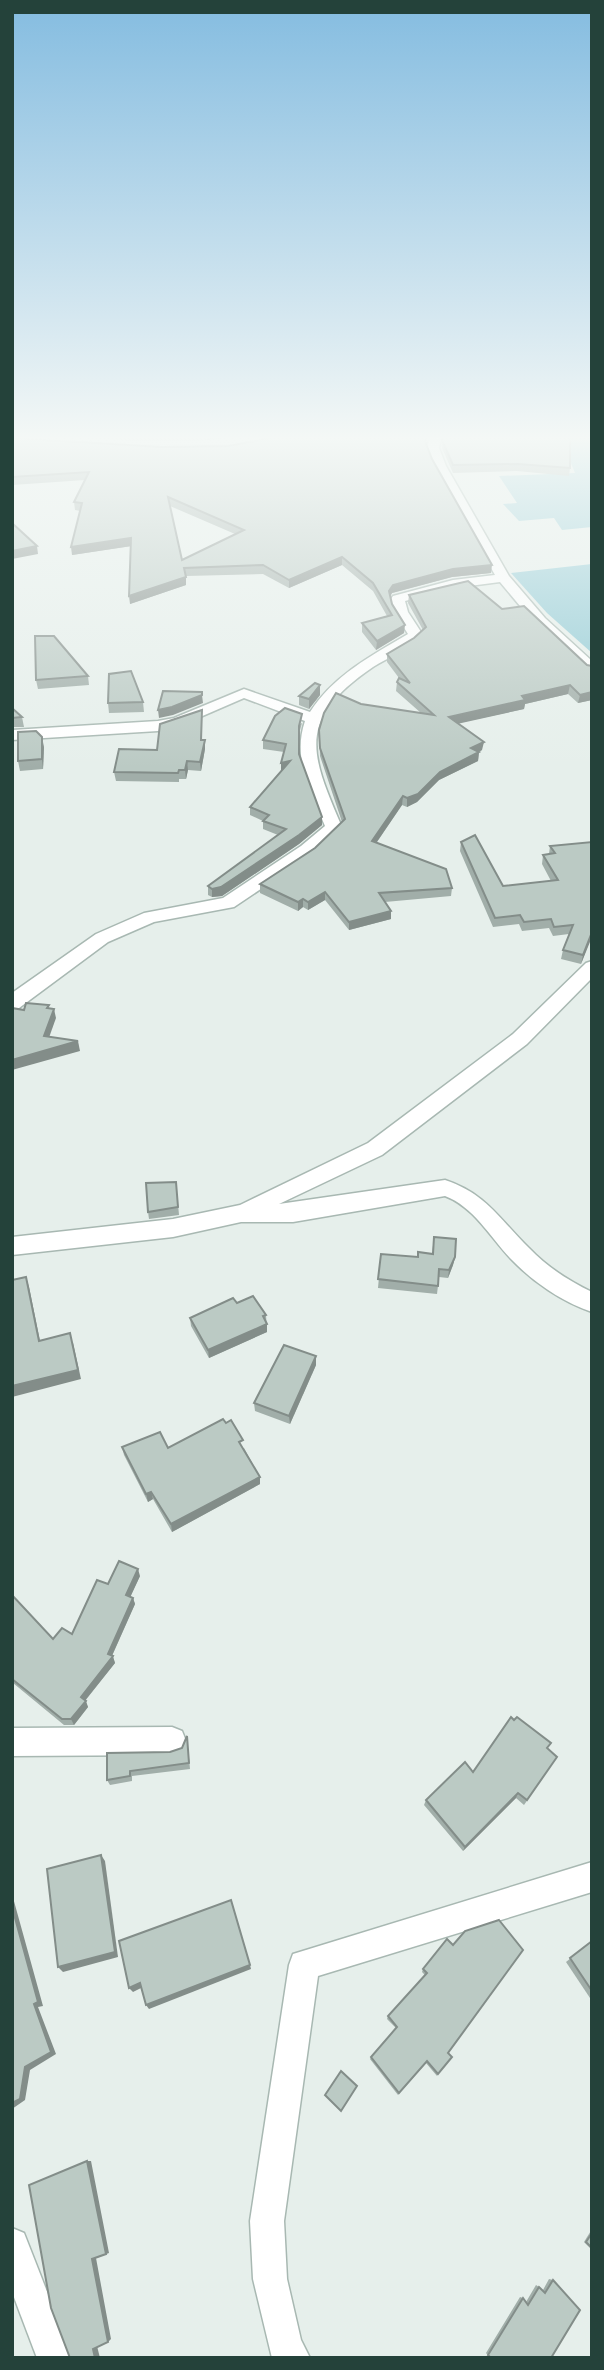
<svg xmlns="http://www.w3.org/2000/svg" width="604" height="2370" viewBox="0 0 604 2370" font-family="'Archivo Narrow',sans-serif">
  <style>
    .water { fill: #8ec9d4 }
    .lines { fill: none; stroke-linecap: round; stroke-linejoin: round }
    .minor-casing { stroke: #a8b8b2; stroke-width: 3 }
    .minor { fill: #fff; fill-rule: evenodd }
    .wall { fill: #a1aea9; fill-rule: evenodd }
    .shaded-wall { fill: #838d89 }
    .building { fill: #bbcac4; stroke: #838d89; stroke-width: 2; fill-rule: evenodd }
  </style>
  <rect width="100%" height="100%" fill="#e6efeb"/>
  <g class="water">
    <path d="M560,436H592V527L562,530L554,518L519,521L503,504L517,503L499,476L575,473Z"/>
    <path d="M592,564V653L547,613L511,573Z"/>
  </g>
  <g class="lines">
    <defs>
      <g id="minor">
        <path d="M430,436H442L439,448L446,466L509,576L545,618L592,661V673L587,672L535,624L500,582L454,588L405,601L408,612L423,635C410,649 389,657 373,667C297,719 309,751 342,827L340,831L313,854L234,907L154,922L108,942L19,1008L12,1009V993L96,934L144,913L223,898L301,846L325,826C311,791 292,759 305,721L244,698L184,724L158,731L12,740V730L158,721L174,718L244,689L310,712C333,676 372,655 408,634L394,612L391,599L393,596L453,580L495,575L434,466L427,448Z"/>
        <path d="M592,961V978L527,1044L382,1155L279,1204L445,1180C487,1194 499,1219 529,1248C547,1267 569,1281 592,1292V1312C562,1302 533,1282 511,1259C490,1237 474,1207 445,1196L293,1222H241L173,1237L12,1255V1237L173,1219L240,1205L368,1143L513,1034L586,963Z"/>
        <path d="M172,1727L182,1731L186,1741L182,1751L172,1755L12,1756V1728Z"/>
        <path d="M592,1862V1892L318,1976L284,2221L287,2279L301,2340L310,2358H272L253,2279L250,2221L289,1965L293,1954Z"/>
        <path d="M12,2228L24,2233L73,2358H37L12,2292Z"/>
      </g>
    </defs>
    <use href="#minor" class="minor-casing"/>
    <use href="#minor" class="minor"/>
  </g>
  <g class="wall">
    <path d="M46,436H247L207,440L142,441Z"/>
    <path d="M281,436H428L426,443L432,459L491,573L452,577L392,593L390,597L392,604L404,633L376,650L362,632V623L387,616L373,591L342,565L289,588L263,574L186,576V585L130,604L131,546L72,555L80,511L75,510L74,502L85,480L12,485V438L162,447L228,446ZM170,506L235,534L182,560Z"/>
    <path d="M443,436L570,468L569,476L517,471L453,473L442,448Z"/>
    <path d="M409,595L502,609L587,665L592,666V700L578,703L568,694L525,704L524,709L458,723L482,750L479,752L478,761L439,780L417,802L407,807L402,805L377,842L452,888L451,896L385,902L391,919L349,930L325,900L308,910L303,907L298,911L260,893V884L315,848L342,822L320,756L319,730L361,704L421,713L396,691L397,682L399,678L387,662V654L414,638L423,630L408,603Z"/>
    <path d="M88,676L89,685L38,689L36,680Z"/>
    <path d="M320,685V695L309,709L299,705V696Z"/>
    <path d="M143,702L144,712L109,713L108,703Z"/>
    <path d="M12,708L22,717L24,727H12Z"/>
    <path d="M202,710V740H205V749L201,771L188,770L186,779H179V782L116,781L114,772L157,750Z"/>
    <path d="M302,723L299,734V754L322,817V825L299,844L222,896L212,897L208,895V886L278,835L263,829V821L250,815V807L281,771L284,752L263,749V740Z"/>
    <path d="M44,747L43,769L20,771L18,761Z"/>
    <path d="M461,842L503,886L551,881L542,864L543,855L549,854L550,846L592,842L591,937L581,964L561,959L563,950L569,934L553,936L549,928L522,931L519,924L493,927L460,851Z"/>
    <path d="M176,1182L179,1215L149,1219L148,1212Z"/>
    <path d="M434,1237L455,1257L453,1265L448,1278L439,1277L437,1294L378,1288L381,1254L418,1257L432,1254Z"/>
    <path d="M237,1303L266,1315L267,1332L209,1358L191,1326L190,1318Z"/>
    <path d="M316,1356V1365L290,1424L255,1411L254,1403Z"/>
    <path d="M122,1447L168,1448H244L260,1477V1484L172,1532L153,1499L148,1502L124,1455Z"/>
    <path d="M140,1576L130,1597L133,1598L135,1604L112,1656L115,1663L85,1701L88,1707L74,1725H64L13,1683L12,1684V1595L53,1639L72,1634L108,1584Z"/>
    <path d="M187,1736L190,1769L132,1776V1781L110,1785L107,1780L182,1748Z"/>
    <path d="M547,1749L557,1757L524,1805L516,1798L463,1851L424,1805L426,1800L473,1772Z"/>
    <path d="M447,1939L448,2053L438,2074L437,2076L426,2063L398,2095L370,2059L396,2028L387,2019L388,2016L425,1975L422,1972L423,1969Z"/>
    <path d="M592,1941V2001L566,1962Z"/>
    <path d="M592,2229V2250L584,2242Z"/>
    <path d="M549,2279L553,2280L551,2358H490L486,2353L520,2297L523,2298L526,2302L536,2285L539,2287L543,2290Z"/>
  </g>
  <g class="shaded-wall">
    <path d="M207,436H247L207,440Z"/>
    <path d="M131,538L132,546L72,555L71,547Z"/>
    <path d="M37,546L38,554L12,559V551Z"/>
    <path d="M342,557V565L289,588V580Z"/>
    <path d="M492,565L491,573L452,577L392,593L388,600L389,591L393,585L453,569Z"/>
    <path d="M186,577V585L130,604L129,596Z"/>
    <path d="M405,625L404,633L376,650L377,641Z"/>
    <path d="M320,685V695L309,709V699Z"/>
    <path d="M570,685L568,694L525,704L524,709L448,726L449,717L522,696Z"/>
    <path d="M592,692V700L578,703L580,695Z"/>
    <path d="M202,695L203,703L173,715L159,718L158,710Z"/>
    <path d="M42,737L44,747L43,769L42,759Z"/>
    <path d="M205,740V749L201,771L200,762Z"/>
    <path d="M484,742L482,750L470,756L471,748Z"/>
    <path d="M479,752L478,761L439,780L417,802L407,807V798L440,772Z"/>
    <path d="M187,761L188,770L186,779L185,770Z"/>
    <path d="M290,761L281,771V763Z"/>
    <path d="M403,796L402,805L372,849V841Z"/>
    <path d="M322,817V825L299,844L222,896L212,897V889Z"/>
    <path d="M325,892V900L308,910V902Z"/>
    <path d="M303,899V907L298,911V902Z"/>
    <path d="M391,911V919L349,930V922Z"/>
    <path d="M592,932V937L581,964L583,955Z"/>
    <path d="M54,1009L56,1018L46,1046L44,1036Z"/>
    <path d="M78,1041L80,1051L12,1070V1060Z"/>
    <path d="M455,1257L453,1265L448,1278L449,1270Z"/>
    <path d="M26,1277L29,1287L42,1351L39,1341Z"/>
    <path d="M267,1324V1332L209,1358L208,1350Z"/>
    <path d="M73,1343L81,1379L12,1397V1386Z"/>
    <path d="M316,1356V1365L290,1424L289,1416Z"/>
    <path d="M260,1477V1484L172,1532L171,1524Z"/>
    <path d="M151,1492L153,1499L148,1502L146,1494Z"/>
    <path d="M138,1569L140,1576L128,1602L126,1595Z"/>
    <path d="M133,1598L135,1604L110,1660L113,1656L115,1663L83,1703L81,1697L108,1654Z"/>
    <path d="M86,1701L88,1707L74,1725L71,1719Z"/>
    <path d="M518,1793L516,1798L463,1851L465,1847Z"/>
    <path d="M101,1855L105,1861L118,1957L63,1972L58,1967Z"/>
    <path d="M12,1894L43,2006L38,2007L56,2054L30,2070L25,2100L12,2109V2103L34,2004L12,1907Z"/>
    <path d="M250,1965L251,1969L149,2009L146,2005Z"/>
    <path d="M140,1983L143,1987L133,1992L129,1988Z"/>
    <path d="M87,2161H91L109,2253L96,2258L111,2339L108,2342L92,2259Z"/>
    <path d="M97,2346L100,2358H95L93,2349Z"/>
  </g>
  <g class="building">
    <path d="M281,436H426L425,441L432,459L492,565L453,569L393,585L389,591L392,604L405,625L377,641L362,623L392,615L373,583L342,557L289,580L263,565L184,568L186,577L129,596L131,538L71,547L82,503L74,502L89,472L12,477V438L162,447L228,446ZM168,497L244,530L182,560Z"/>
    <path d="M443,436H570V468L518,464L453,465L442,440Z"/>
    <path d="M12,523L37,546L12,551Z"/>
    <path d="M468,581L502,609L524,606L587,665L592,666V692L580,695L570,685L522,696L525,700L449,717L484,742L471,748L479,752L440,772L418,794L407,798L403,796L372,841L446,869L452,888L379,893L391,911L349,922L325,892L308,902L303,899L298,902L260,884L315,848L345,819L320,748L319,730L324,713L336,693L361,704L434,715L397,682L399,678L410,683L387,654L414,638L426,627L409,595Z"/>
    <path d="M35,636H54L88,676L36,680Z"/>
    <path d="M131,671L143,702L108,703L109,674Z"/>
    <path d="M315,683L320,685L309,699L299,696Z"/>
    <path d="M163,691L202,692V695L172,707L158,710Z"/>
    <path d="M12,708L22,717L12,718Z"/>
    <path d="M285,708L302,714L299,726V754L322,817L299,835L221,887L212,889L208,886L286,829L263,821L269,815L250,807L290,761L281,763L286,744L263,740L275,716Z"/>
    <path d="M202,710L201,740H205L200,762L187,761L185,770H179L178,773L114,772L119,749L157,750L160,724Z"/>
    <path d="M36,731L42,737V759L18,761V732Z"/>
    <path d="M475,835L503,886L558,880L543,855L555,853L550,846L592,842V932L583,955L563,950L573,925L554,927L551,919L524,922L520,915L495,918L461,842Z"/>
    <path d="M26,1003L49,1005L47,1008L54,1009L44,1036L78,1041L12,1060V1008L24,1010Z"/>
    <path d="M176,1182L178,1207L148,1212L146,1183Z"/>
    <path d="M434,1237L456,1239L455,1257L449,1270L439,1269L438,1286L378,1279L381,1254L418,1257V1252L433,1254Z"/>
    <path d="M26,1277L39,1341L70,1333L78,1370L12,1386V1280Z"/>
    <path d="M253,1296L266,1315L263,1316L267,1324L208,1350L190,1318L233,1298L237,1303Z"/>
    <path d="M284,1345L316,1356L289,1416L254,1403Z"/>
    <path d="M223,1419L226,1423L231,1420L243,1440L239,1442L260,1477L171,1524L151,1492L146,1494L122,1447L160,1432L168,1448Z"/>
    <path d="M119,1561L138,1569L126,1595L133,1598L108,1654L113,1656L81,1697L86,1701L71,1719H62L12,1679V1595L53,1639L62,1628L72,1634L97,1580L108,1584Z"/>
    <path d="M511,1717L514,1720L517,1717L551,1743L547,1748L557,1757L527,1800L518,1793L465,1847L426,1800L465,1762L473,1772Z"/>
    <path d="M187,1736L189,1763L130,1771V1776L107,1780V1753L170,1752L182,1748Z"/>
    <path d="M101,1855L115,1952L58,1967L47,1869Z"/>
    <path d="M231,1900L250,1965L146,2005L140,1983L129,1988L119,1941Z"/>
    <path d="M12,1907L38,2002L34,2004L51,2052L25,2067L20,2099L12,2103Z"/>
    <path d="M499,1920L523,1950L448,2053L452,2057L438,2074L427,2061L399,2093L371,2057L397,2027L388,2016L427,1973L423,1969L447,1939L453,1945L465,1931Z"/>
    <path d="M592,1941V1991L570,1958Z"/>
    <path d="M341,2071L357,2086L341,2111L325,2095Z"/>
    <path d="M87,2161L106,2254L92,2259L108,2342L93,2349L95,2358H70L51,2308L29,2185Z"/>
    <path d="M592,2233V2248L586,2242Z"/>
    <path d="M553,2280L580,2310L551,2358H491L488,2355L523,2298L528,2305L539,2287L545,2293Z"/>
  </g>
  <linearGradient id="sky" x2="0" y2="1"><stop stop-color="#84bce0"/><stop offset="0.57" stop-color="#f4f8f6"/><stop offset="1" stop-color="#f4f8f6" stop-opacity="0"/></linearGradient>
  <rect width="604" height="768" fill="url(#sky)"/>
  <rect width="604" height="2370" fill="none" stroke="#24423a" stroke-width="28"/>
</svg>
